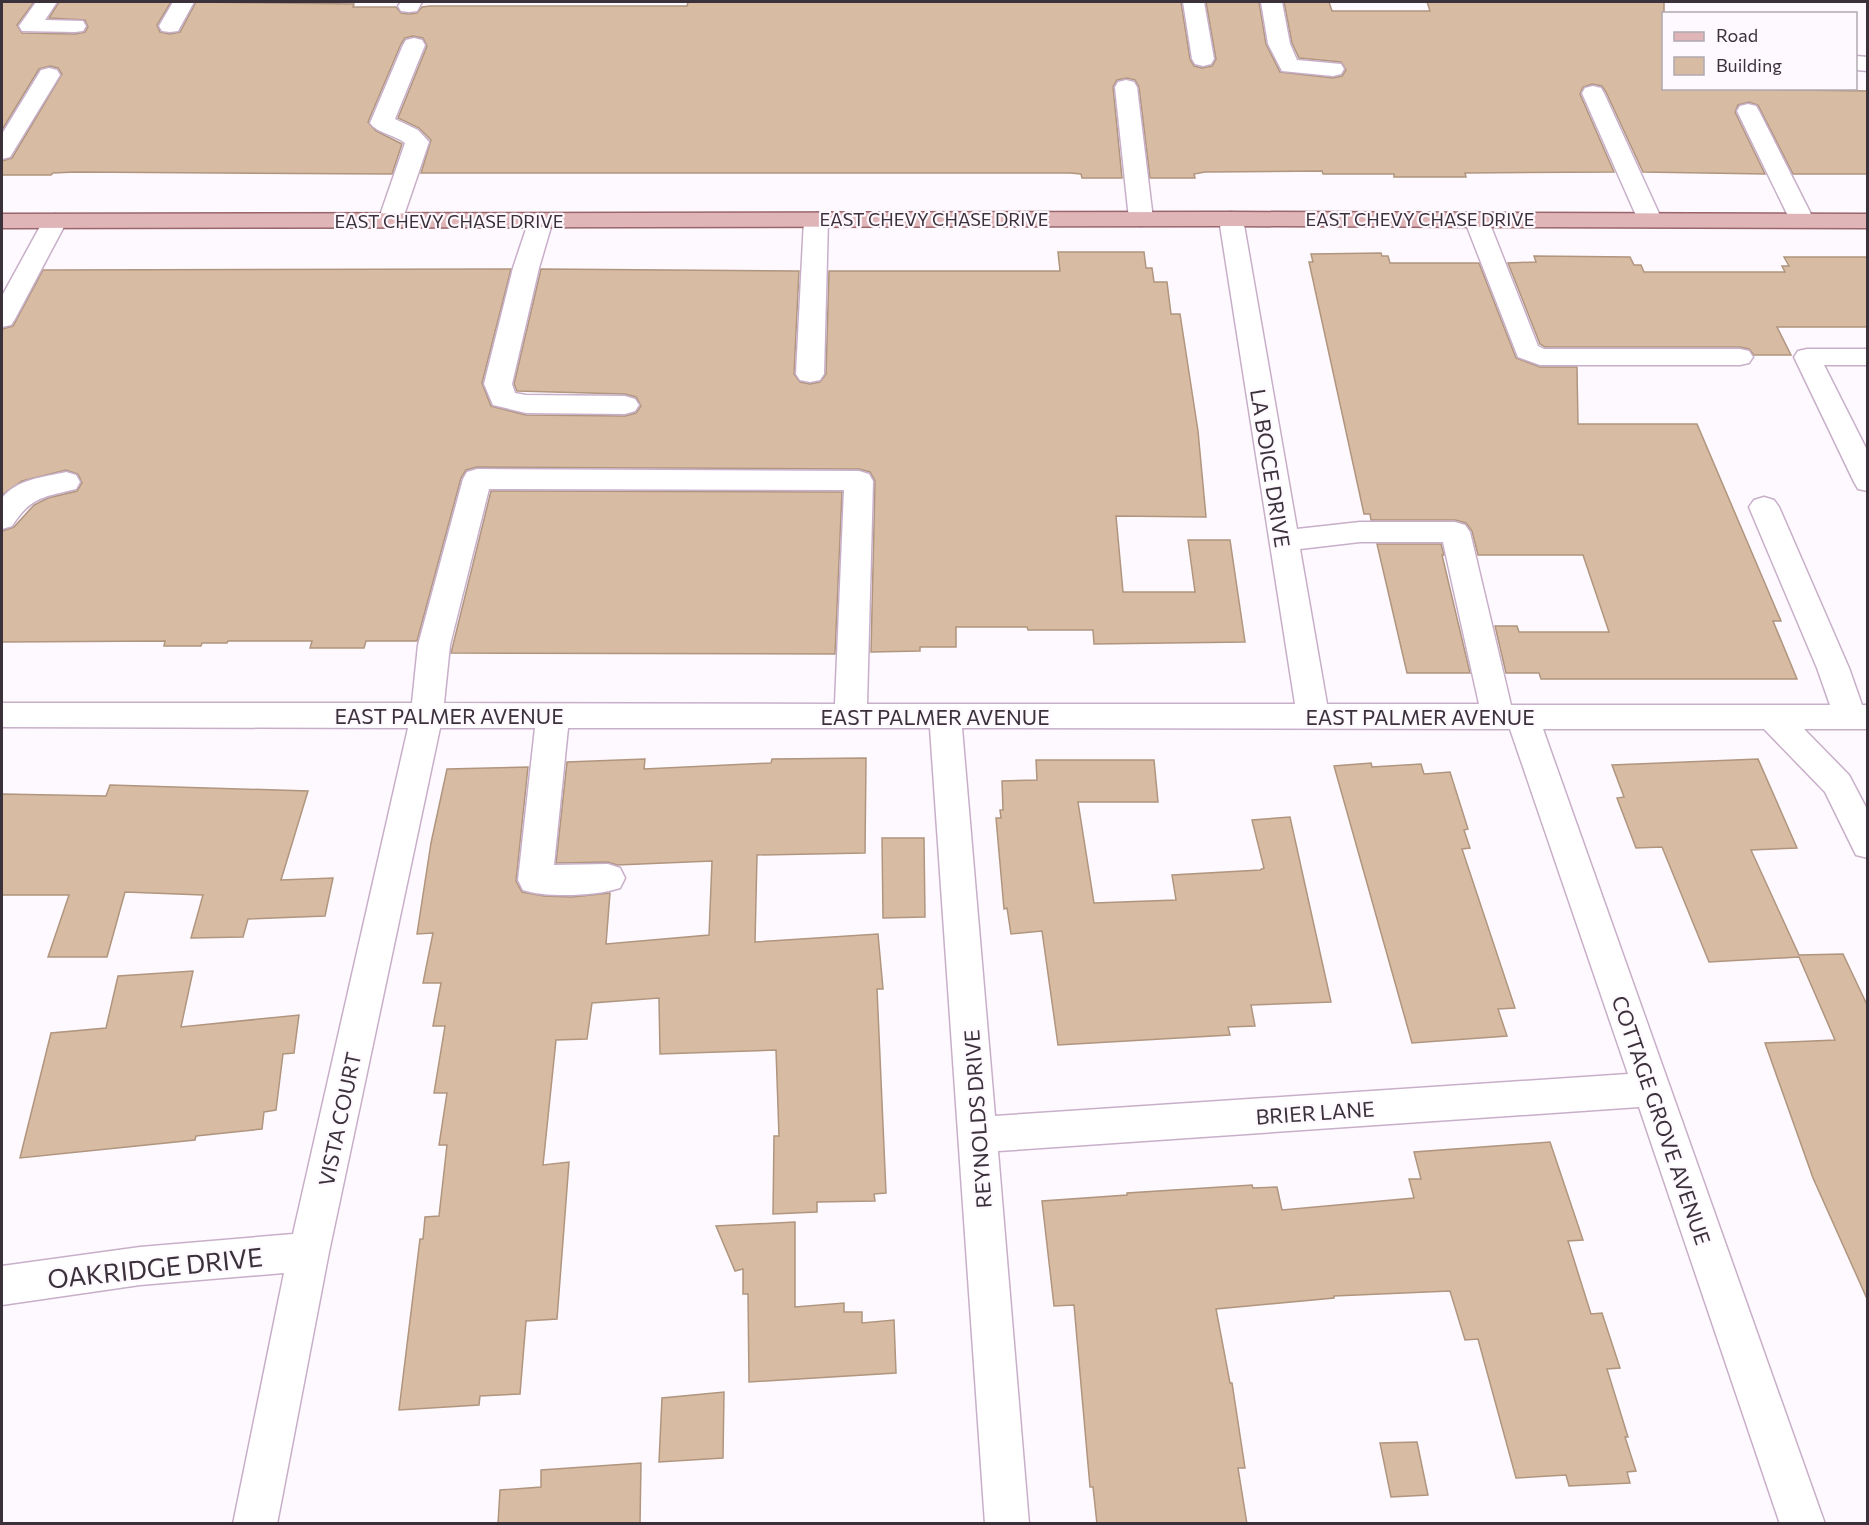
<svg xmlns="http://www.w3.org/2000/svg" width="1869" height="1525" viewBox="0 0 1869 1525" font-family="Commissioner,sans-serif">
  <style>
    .building { fill: #d7bba3; stroke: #b0957f; stroke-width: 1.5 }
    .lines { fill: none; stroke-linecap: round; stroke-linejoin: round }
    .minor-casing { stroke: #c8afc9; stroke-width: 3 }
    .major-casing { stroke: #99666c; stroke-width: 3 }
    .minor { fill: #fff; fill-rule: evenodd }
    .major { fill: #e0b5b7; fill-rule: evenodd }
    .labels { text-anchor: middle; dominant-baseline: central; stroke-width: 4.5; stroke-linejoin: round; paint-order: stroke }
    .far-street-label { font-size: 18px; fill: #3b313b; stroke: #fef9fe }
    .street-label { font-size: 21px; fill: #3b313b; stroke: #fef9fe }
    .near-street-label { font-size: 26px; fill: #3b313b; stroke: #fef9fe }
  </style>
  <rect width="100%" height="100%" fill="#fef9fe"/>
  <g class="building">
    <path d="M2,2H34L17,25L22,33L75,34L85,32L88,27L85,20L49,18L59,2H171L157,25L160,32L170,34L180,32L196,2L354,4L353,7H396L401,13L409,14L417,13L422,7L430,6H687L688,2H1181L1190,59L1194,66L1202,68L1212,66L1216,59L1206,2H1259L1266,44L1280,72L1333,78L1342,76L1346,70L1341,62L1299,58L1292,43L1284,2H1329L1332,11H1430L1427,2H1664V88L1868,91V174H1793L1758,105L1749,102L1738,105L1735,112L1765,174L1643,172L1606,92L1602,86L1592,84L1583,87L1580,94L1614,172L1465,173L1466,177H1394V174H1323L1322,171L1205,172L1194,174L1195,178H1150L1139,87L1135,80L1127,78L1117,80L1113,87L1122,178H1082L1081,174L1070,173H421L431,140L419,128L398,118L427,46L423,38L413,36L405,38L401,44L368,122L376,131L402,144L392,174L75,172L53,173L51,175H2V161L12,158L62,74L58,68L50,66L39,69L2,130Z"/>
    <path d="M1058,252H1144L1146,268H1152L1154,282H1167L1171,314H1180L1198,431L1206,517L1116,516L1123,592H1195L1188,540H1230L1245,642L1094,644L1093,630H1028L1027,627H956V647H920V651L871,652L875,481L870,472L859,469L477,467L466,470L461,478L417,641H366L364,648H310L312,641H228L227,643H202L201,646H164L165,641L2,642V531L14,527L34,505L48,498L77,491L82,483L78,474L66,470L22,481L2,495V329L13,326L43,270L511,269L482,383L491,406L526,415L625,416L636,413L641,406L636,397L625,394L517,391L514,384L541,269L799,271L794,374L800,382L810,384L820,382L826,374L829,271H1060Z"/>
    <path d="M1381,253L1382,256H1388L1390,263H1479L1516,358L1540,367H1577L1578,424H1697L1781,621H1773L1797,679H1541L1539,673H1506L1495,626H1517L1519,632H1609L1583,555H1478L1472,531L1466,523L1455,520H1371L1370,514H1364L1309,262H1313L1311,254Z"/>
    <path d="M1534,256L1630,257L1634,265H1641L1644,272H1785L1782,266H1789L1784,257H1868V327H1777L1791,355H1754L1749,349L1740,347H1545L1540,344L1508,263L1536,262Z"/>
    <path d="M491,491L842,492L835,654L451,653Z"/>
    <path d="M1377,544H1441L1444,555H1442L1470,673H1407Z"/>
    <path d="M866,758L865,853L757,855L755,942L878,934L883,989H877L886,1193L874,1194L875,1201L817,1202V1212L773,1214L774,1136H779L776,1050L660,1054L659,998L592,1003L587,1039L556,1040L543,1165L569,1162L557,1319L526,1321L520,1394L480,1396L479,1405L399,1410L420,1239H423L425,1217L439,1216L447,1145H439L447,1093H434L445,1026H433L441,983H423L433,933L417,934L431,843L447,769L528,767L516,881L522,892L544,896L572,897L610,893L606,944L709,935L712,861L617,865L608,862L556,863L567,762L645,759L644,769L771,763L772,759Z"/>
    <path d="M1758,759L1797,848L1751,850L1799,955L1843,954L1868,1007V1301L1813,1178L1765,1043L1835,1040L1799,957L1709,962L1662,847L1636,848L1617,798L1624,797L1612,765Z"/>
    <path d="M1036,760H1154L1158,802H1078L1094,903L1176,900L1172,875L1260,870L1264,868L1252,820L1290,817L1331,1002L1251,1005L1255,1026L1228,1027L1230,1035L1058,1045L1042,931L1011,934L1007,908L1004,909L996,818H1001L1000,810H1003L1002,781L1037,780Z"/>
    <path d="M1371,763L1372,767L1421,764L1424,774L1450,772L1468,829L1464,830L1470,848L1462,849L1515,1008L1498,1009L1507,1036L1412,1043L1334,766Z"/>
    <path d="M110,785L308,791L281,880L333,878L325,916L248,919L243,937L191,938L203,895L125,892L107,957H48L69,895H2V794L106,796Z"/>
    <path d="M882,838H924L925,917L883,918Z"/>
    <path d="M193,971L181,1027L299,1015L294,1053L283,1054L276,1110L264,1112L262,1129L196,1136L195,1140L20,1158L51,1033L106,1028L118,976Z"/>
    <path d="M1550,1142L1583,1240L1568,1241L1591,1314L1602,1313L1620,1368L1607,1369L1628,1437H1625L1636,1471L1627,1472L1630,1483L1569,1486L1566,1475L1516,1478L1478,1339L1465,1340L1450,1291L1334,1296V1298L1216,1309L1230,1383H1232L1245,1468H1238L1247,1524H1097L1093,1487H1090L1074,1305L1054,1306L1042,1201L1127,1195V1193L1252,1185L1253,1188L1277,1187L1282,1210L1414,1198L1409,1179H1421L1414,1152Z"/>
    <path d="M795,1222V1307L844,1303V1312H862V1323L894,1320L896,1373L749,1382L748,1294H743V1269L735,1271L716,1226Z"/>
    <path d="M724,1392L723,1458L659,1462L662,1398Z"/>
    <path d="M1417,1442L1428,1495L1391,1497L1380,1443Z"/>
    <path d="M641,1463L640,1524H498L500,1490L541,1487V1470Z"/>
  </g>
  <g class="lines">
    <defs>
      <g id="minor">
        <path d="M36,2H57L45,20L83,21L86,26L83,31L75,32L22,31L19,26Z"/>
        <path d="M173,2H194L178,31L170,32L162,31L159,26Z"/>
        <path d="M401,2H422L417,11L409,12L401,11L398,6Z"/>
        <path d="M1183,2H1204L1214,59L1211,64L1203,66L1195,64L1192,59Z"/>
        <path d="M1261,2H1282L1290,44L1297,60L1341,64L1344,69L1341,74L1333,76L1282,71L1268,44Z"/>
        <path d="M414,38L422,40L425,45L395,119L418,130L429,142L402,221L399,226L390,228L381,226L378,221L405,143C395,135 377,133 370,123L403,45L406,40Z"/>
        <path d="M1856,56L1868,57V71L1856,70Z"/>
        <path d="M49,68L57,70L60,75L10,157L2,159V134L41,70Z"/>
        <path d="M1126,80L1134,82L1137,87L1153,219L1150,224L1141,226L1132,224L1129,219L1115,87L1118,82Z"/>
        <path d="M1593,86L1601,88L1604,93L1662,220L1659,225L1650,227L1641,225L1638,220L1582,93L1585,88Z"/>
        <path d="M1748,104L1756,106L1759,111L1814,220L1811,225L1802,227L1793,225L1790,220L1737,111L1740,106Z"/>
        <path d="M1231,212L1240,214L1243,219L1297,529L1360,522H1455L1465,525L1470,532L1511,705H1830L1817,668L1749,507L1754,500L1764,497L1774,500L1779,507L1849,668L1862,705H1868V729H1804L1849,775L1868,811V858L1856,855L1825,792L1764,729H1543L1825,1524H1780L1639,1107L998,1151L1029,1524H985L930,728H568L554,865L608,864L620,868L625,878L620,888C597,896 546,898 523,890L518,880L535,728H440L329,1252L277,1524H233L284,1273L140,1285L2,1305V1266L140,1247L293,1234L408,728L2,727V703H412L418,645L463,479L467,472L477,469L859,471L869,474L873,481L867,704H1295L1219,219L1222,214ZM489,489L844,490L835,704L444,703L450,645ZM1360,542H1443L1479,704H1327L1300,549ZM962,728L1510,729L1628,1074L995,1116Z"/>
        <path d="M1476,212L1485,214L1488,219L1538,346L1544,349H1740L1749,351L1753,357L1749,363L1740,365H1540L1518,357L1464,219L1467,214Z"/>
        <path d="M541,213L550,215L553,220L539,268L512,384L515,393L526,395L625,396L635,399L639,405L635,411L625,414L526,413L493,405L484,384L513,268L529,220L532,215Z"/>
        <path d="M816,213L825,215L828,220L824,374L820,380L810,382L800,380L796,374L804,220L807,215Z"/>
        <path d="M55,214L64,216L67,221L15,319L11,325L2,327V296L43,221L46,216Z"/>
        <path d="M1807,349H1868V365H1824L1868,452V491L1858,489L1854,482L1794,357L1798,351Z"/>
        <path d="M66,472L76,475L80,482L76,489C45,497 31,496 12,526L2,529V498C17,479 44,477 66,472Z"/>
      </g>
      <path id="major" d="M1231,212L1868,214V228L1231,226L2,228V214Z"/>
    </defs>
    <use href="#minor" class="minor-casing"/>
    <use href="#major" class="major-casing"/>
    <use href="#minor" class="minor"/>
    <use href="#major" class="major"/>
  </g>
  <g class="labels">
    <g class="far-street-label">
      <text x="934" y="219">EAST CHEVY CHASE DRIVE</text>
      <text x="1420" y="219">EAST CHEVY CHASE DRIVE</text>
      <text x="449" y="221">EAST CHEVY CHASE DRIVE</text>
    </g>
    <g class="street-label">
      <text transform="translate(1271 468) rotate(81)">LA BOICE DRIVE</text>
      <text x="449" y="715">EAST PALMER AVENUE</text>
      <text x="935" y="716">EAST PALMER AVENUE</text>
      <text x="1420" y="716">EAST PALMER AVENUE</text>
      <text transform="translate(1315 1112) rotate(-4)">BRIER LANE</text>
      <text transform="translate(339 1119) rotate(-78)">VISTA COURT</text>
      <text transform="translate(977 1119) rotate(-94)">REYNOLDS DRIVE</text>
      <text transform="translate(1662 1120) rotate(71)">COTTAGE GROVE AVENUE</text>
    </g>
    <g class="near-street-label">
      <text transform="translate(155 1267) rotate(-6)">OAKRIDGE DRIVE</text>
    </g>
  </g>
  <rect width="1869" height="1525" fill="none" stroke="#3b313b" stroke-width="6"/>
  <rect x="1662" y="12" width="195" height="78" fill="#fef9fe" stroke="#b0a9b0" stroke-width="1.5"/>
  <rect x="1674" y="32" width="30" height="9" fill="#e0b5b7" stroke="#b0a9b0" stroke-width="1.5"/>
  <text x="1716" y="42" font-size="18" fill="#3b313b">Road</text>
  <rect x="1674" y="57" width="30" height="18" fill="#d7bba3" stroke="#b0a9b0" stroke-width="1.5"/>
  <text x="1716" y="72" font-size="18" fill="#3b313b">Building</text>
</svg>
